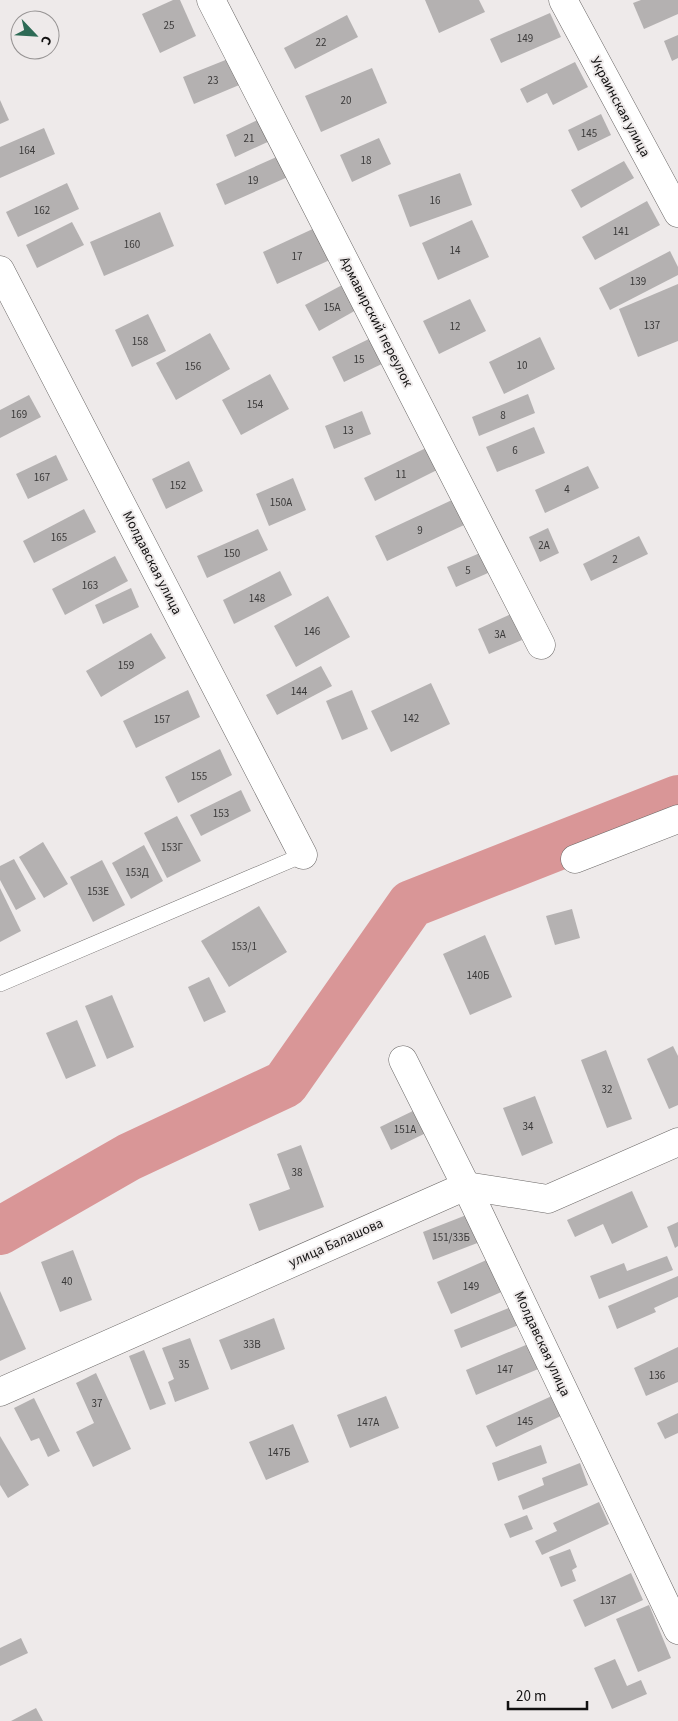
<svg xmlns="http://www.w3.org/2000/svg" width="678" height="1721" viewBox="0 0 678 1721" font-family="'Source Sans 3',sans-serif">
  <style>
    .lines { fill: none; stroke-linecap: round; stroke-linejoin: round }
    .river { stroke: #d99697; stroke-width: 48 }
    .building { fill: #b4b1b1 }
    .service-casing { stroke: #6a6766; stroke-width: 16 }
    .minor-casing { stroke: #6a6766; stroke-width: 29 }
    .service { stroke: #fff; stroke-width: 15 }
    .minor { stroke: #fff; stroke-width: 28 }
    .labels { text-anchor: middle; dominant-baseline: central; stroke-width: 4; stroke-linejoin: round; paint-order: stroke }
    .number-label { font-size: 11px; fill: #3a3939 }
    .street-label { font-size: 14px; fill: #121111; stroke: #eeeaea }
  </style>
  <rect width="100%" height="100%" fill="#eeeaea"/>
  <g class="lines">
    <path class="river" d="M0,1231L129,1157L285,1084L411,904L678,799"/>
  </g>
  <g class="building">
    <path d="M173,0H180L196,36L160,53L142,14Z"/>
    <path d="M425,0H479L485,12L439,33Z"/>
    <path d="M641,0H678V14L644,29L633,3Z"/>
    <path d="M550,13L561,37L501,63L490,39Z"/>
    <path d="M347,15L358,37L295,69L284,48Z"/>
    <path d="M678,35V58L672,61L664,41Z"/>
    <path d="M233,57L244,83L194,104L183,77Z"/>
    <path d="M575,62L588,87L553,105L547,93L527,103L520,89Z"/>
    <path d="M372,68L387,103L321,132L305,96Z"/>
    <path d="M0,100L9,120L0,124Z"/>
    <path d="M601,114L611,135L578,151L568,130Z"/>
    <path d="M262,118L272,140L235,157L226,135Z"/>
    <path d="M44,128L55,154L0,178V147Z"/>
    <path d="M379,138L391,164L352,182L340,155Z"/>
    <path d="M281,155L290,176L225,205L216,184Z"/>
    <path d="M624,161L634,178L581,208L571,190Z"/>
    <path d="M460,173L472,205L410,227L398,195Z"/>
    <path d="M67,183L79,209L18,237L6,212Z"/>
    <path d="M647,201L660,225L595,260L582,237Z"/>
    <path d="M160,212L174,246L104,276L90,242Z"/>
    <path d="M472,220L489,257L438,280L422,243Z"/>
    <path d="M72,222L84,245L37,268L26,245Z"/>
    <path d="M317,227L332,259L277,284L263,252Z"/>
    <path d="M670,251L678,267V275L610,310L599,288Z"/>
    <path d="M344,284L358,309L319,331L305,305Z"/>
    <path d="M678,284V341L638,357L619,309Z"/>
    <path d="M470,299L486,331L439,354L423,321Z"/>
    <path d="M148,314L166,351L132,367L115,330Z"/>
    <path d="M210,333L230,369L176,400L156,363Z"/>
    <path d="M373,337L386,362L344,382L332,357Z"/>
    <path d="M540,337L555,369L504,394L489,362Z"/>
    <path d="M270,374L289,409L241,435L222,400Z"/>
    <path d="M528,394L535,413L479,436L472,417Z"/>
    <path d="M29,395L41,417L0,438V410Z"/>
    <path d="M362,411L371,434L334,449L325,426Z"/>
    <path d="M534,427L545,453L497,472L486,447Z"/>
    <path d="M426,448L437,470L375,501L364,478Z"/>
    <path d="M56,455L68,480L28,499L16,474Z"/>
    <path d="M189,461L203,491L166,509L152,479Z"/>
    <path d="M588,466L599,488L545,513L535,490Z"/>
    <path d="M293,478L306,510L269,526L256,494Z"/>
    <path d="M452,500L464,525L387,561L375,536Z"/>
    <path d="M84,509L96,532L34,563L23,541Z"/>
    <path d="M548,528L559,553L540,562L529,537Z"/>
    <path d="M258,529L268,550L207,578L197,556Z"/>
    <path d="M639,536L648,554L591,581L583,564Z"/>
    <path d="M480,553L488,573L456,587L447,567Z"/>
    <path d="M115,556L128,581L65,615L52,589Z"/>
    <path d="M280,571L292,595L234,624L223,600Z"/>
    <path d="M131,588L139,607L103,624L95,605Z"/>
    <path d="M328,596L350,637L296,667L274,626Z"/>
    <path d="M511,614L522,640L489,654L478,629Z"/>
    <path d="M151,633L166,658L101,697L86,671Z"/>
    <path d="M321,666L332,686L277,715L266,695Z"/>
    <path d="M431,683L450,724L391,752L371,711Z"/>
    <path d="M188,690L200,717L136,748L123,721Z"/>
    <path d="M352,690L368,729L342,740L326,701Z"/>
    <path d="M220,749L232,775L178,803L165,777Z"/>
    <path d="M241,790L251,811L201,836L190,815Z"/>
    <path d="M177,816L201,861L167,878L144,833Z"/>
    <path d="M43,842L68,884L44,898L19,857Z"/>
    <path d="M144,845L163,881L131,899L112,863Z"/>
    <path d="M14,859L36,899L16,910L0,880V866Z"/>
    <path d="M102,860L125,905L93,922L70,877Z"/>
    <path d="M0,888L21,931L0,942Z"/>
    <path d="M259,906L287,952L229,987L201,941Z"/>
    <path d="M572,909L580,938L555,945L546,916Z"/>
    <path d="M485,935L512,997L470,1015L443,954Z"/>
    <path d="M209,977L226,1012L204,1022L188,987Z"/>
    <path d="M112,995L134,1047L107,1059L85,1006Z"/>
    <path d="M77,1020L96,1066L66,1079L46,1033Z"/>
    <path d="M673,1046L678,1056V1105L669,1109L647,1059Z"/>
    <path d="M606,1050L632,1119L607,1128L581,1060Z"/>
    <path d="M535,1096L553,1143L522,1156L503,1108Z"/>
    <path d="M419,1108L430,1131L391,1150L380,1127Z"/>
    <path d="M301,1145L324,1207L259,1231L249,1204L290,1189L277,1154Z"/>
    <path d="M632,1191L648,1227L612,1244L603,1224L575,1237L567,1220Z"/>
    <path d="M469,1214L480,1242L433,1260L423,1232Z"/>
    <path d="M678,1222V1246L675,1248L667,1227Z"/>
    <path d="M73,1250L92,1300L60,1312L41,1262Z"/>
    <path d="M667,1256L673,1270L599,1299L590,1276L624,1263L627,1271Z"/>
    <path d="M491,1258L506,1290L451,1314L437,1282Z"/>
    <path d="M678,1276V1297L654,1308L656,1312L617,1329L608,1306Z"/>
    <path d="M0,1291L26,1349L0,1361Z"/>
    <path d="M514,1306L521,1324L461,1348L454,1330Z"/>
    <path d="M274,1318L285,1349L231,1370L219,1340Z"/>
    <path d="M190,1338L209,1389L175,1402L168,1382L174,1379L162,1348Z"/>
    <path d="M533,1342L543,1367L476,1395L466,1370Z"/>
    <path d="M678,1347V1382L646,1396L634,1368Z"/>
    <path d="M144,1350L166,1404L150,1410L129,1356Z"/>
    <path d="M96,1373L131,1449L93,1467L76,1432L94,1423L76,1383Z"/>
    <path d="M554,1395L563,1415L496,1447L486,1426Z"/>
    <path d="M386,1396L399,1428L350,1448L337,1415Z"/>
    <path d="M34,1398L60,1451L48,1457L39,1438L31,1441L14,1408Z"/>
    <path d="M678,1413V1433L665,1439L657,1423Z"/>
    <path d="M293,1424L309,1462L266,1480L249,1442Z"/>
    <path d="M0,1436L29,1485L8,1498L0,1485Z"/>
    <path d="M541,1445L547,1463L498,1481L492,1463Z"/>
    <path d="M580,1463L588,1485L523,1510L518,1496L544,1485L542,1478Z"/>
    <path d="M599,1502L609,1524L542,1555L535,1541L557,1531L553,1523Z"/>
    <path d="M527,1515L533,1529L510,1538L504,1524Z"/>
    <path d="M570,1549L577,1567L572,1570L576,1581L561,1587L549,1557Z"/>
    <path d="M631,1573L643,1600L585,1627L573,1600Z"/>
    <path d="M649,1605L671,1658L638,1672L616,1619Z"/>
    <path d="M21,1638L28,1653L0,1666V1648Z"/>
    <path d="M615,1659L627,1686L641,1680L647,1694L612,1709L594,1668Z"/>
    <path d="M36,1708L43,1721H11Z"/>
  </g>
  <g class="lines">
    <defs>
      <path id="service" d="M0,984L303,855"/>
      <g id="minor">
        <path d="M211,0L541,645"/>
        <path d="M563,0L678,213"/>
        <path d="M0,270L303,855"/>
        <path d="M575,859L678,819"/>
        <path d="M403,1060L466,1186L678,1630"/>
        <path d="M0,1392L466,1186L548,1199L678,1142"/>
      </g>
    </defs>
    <use href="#service" class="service-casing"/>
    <use href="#minor" class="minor-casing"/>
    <use href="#service" class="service"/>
    <use href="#minor" class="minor"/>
  </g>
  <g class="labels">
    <g class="number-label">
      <text x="169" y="25">25</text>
      <text x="525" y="38">149</text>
      <text x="321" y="42">22</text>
      <text x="213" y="80">23</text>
      <text x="346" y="100">20</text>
      <text x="589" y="133">145</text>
      <text x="249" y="138">21</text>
      <text x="27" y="150">164</text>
      <text x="366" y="160">18</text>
      <text x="253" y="180">19</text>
      <text x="435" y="200">16</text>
      <text x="42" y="210">162</text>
      <text x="621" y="231">141</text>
      <text x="132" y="244">160</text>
      <text x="455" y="250">14</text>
      <text x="297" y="256">17</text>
      <text x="638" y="281">139</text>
      <text x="332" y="307">15А</text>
      <text x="652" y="325">137</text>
      <text x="455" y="326">12</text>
      <text x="140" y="341">158</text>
      <text x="359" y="359">15</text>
      <text x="522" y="365">10</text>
      <text x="193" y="366">156</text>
      <text x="255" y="404">154</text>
      <text x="19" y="414">169</text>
      <text x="503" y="415">8</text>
      <text x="348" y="430">13</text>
      <text x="515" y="450">6</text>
      <text x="401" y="474">11</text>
      <text x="42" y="477">167</text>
      <text x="178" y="485">152</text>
      <text x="567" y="489">4</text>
      <text x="281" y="502">150А</text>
      <text x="420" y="530">9</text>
      <text x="59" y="537">165</text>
      <text x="544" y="545">2А</text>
      <text x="232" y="553">150</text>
      <text x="615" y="559">2</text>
      <text x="468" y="570">5</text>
      <text x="90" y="585">163</text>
      <text x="257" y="598">148</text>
      <text x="312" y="631">146</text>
      <text x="500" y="634">3А</text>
      <text x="126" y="665">159</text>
      <text x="299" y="691">144</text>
      <text x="411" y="718">142</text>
      <text x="162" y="719">157</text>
      <text x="199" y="776">155</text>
      <text x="221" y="813">153</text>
      <text x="172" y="847">153Г</text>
      <text x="137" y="872">153Д</text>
      <text x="98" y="891">153Е</text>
      <text x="244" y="946">153/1</text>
      <text x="478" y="975">140Б</text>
      <text x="607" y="1089">32</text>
      <text x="528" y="1126">34</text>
      <text x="405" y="1129">151А</text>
      <text x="297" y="1172">38</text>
      <text x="451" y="1237">151/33Б</text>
      <text x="67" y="1281">40</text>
      <text x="471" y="1286">149</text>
      <text x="252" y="1344">33В</text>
      <text x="184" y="1364">35</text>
      <text x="505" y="1369">147</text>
      <text x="657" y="1375">136</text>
      <text x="97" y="1403">37</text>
      <text x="525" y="1421">145</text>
      <text x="368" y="1422">147А</text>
      <text x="279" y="1452">147Б</text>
      <text x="608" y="1600">137</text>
    </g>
    <g class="street-label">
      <text transform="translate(620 107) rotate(62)">Украинская улица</text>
      <text transform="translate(376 322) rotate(63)">Армавирский переулок</text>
      <text transform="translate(152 563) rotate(63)">Молдавская улица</text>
      <text transform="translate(336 1243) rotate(-24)">улица Балашова</text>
      <text transform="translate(542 1344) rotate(65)">Молдавская улица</text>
    </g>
  </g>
  <g transform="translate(35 35) rotate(115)"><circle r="24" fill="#eeeaea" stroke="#969393"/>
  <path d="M0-4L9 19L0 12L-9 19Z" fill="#2d6a55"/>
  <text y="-8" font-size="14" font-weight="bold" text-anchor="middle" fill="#121111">С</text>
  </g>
  <path d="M508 1701v8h79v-8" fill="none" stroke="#121111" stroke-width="2.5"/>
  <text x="516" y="1701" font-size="15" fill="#121111" stroke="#eeeaea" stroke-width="4" paint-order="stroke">20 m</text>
</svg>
